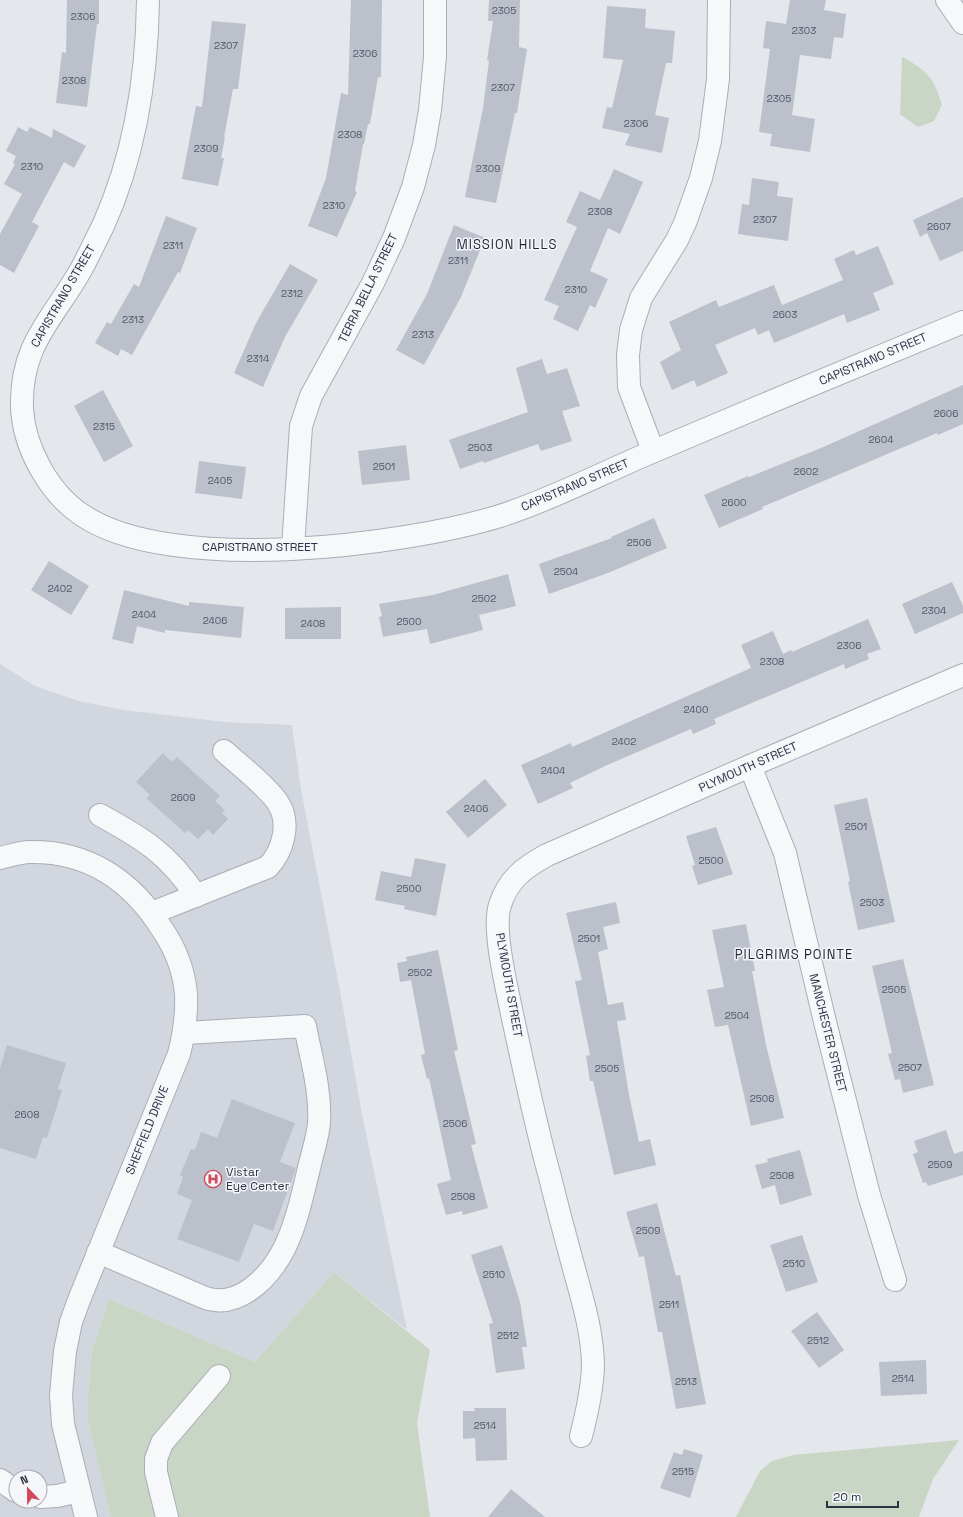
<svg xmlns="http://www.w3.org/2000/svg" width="963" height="1517" viewBox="0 0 963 1517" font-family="'Space Grotesk',sans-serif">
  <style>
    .built { fill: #d2d6de; fill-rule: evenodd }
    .green { fill: #c9d6c5 }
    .building { fill: #bbc0ca }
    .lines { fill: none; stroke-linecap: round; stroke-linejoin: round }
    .minor-casing { stroke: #a9aeb7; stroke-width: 24 }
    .minor { stroke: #f7f8fa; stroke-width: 22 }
    .labels { text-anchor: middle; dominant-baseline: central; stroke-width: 3; stroke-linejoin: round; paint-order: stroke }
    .number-label { font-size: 10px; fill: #4f5766 }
    .street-label { font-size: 12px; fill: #2b3445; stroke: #f4f6f9 }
    .poi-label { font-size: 12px; fill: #2b3445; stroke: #f4f6f9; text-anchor: start }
    .neighbourhood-label { font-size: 13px; letter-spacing: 1px; fill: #1d2536; stroke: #f4f6f9 }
  </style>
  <rect width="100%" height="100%" fill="#e4e7ec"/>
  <path class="built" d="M0,664L35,686L79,701L124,710L225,722L292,725L301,790L340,991L362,1114L407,1330L334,1272L255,1362L109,1299L92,1350L88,1395V1422L111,1517H0ZM16,1477H40V1501H16Z"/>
  <g class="green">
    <path d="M902,57C927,70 934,78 942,105L934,121L918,127L900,114Z"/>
    <path d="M334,1272L430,1350L417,1423L430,1517H111L88,1422V1395L92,1350L109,1299L255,1362Z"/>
    <path d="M959,1440L933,1479L919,1517H736L760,1471L772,1461L793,1455Z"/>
  </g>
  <g class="building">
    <path d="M67,0H99V24H97L87,107L56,103L62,52L66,53Z"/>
    <path d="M351,0H382L381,77H378L370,124H368L364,144H363L355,191L357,192L337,237L308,226L326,178L341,93L348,95Z"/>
    <path d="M489,0H520L519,47L527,49L517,113H515L496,203L465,197L483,108L489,61L487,60L493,21H488Z"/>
    <path d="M790,0H826L824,10L846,14L843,38L834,37L831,59L800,55L792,115L815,119L810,152L770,146L772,134L759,132L770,49L763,48L766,21L786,24Z"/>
    <path d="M607,6L646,9L645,28L675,31L672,63H666L655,115L669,118L662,153L625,145L630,134L602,128L607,107L612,108L623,60L603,58Z"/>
    <path d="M212,21L246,24L238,89H233L224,137H225L221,158H224L218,186L182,179L196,106L202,107Z"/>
    <path d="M18,127L27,132L30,127L52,138L53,129L86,146L74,168L64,162L32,222L39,226L14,273L0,265V234L22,194L4,184L15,164L13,163L16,156L6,151Z"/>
    <path d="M614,169L643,182L620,234L608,228L590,271L608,279L595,308L590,305L578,331L553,319L559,306L544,300L577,227L566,222L580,191L600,200Z"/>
    <path d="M752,178L779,182L777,196L793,198L788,241L738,234L742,204L749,205Z"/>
    <path d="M963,197V251L940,261L927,233L920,237L913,220Z"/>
    <path d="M166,216L197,228L180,273L178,272L132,355L121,349L118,356L95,343L107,322L111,324L134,284L139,287Z"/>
    <path d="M454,225L485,238L461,297L424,365L396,350L427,294Z"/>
    <path d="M878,246L894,284L873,293L880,310L847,323L844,314L774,343L769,330L758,335L755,328L715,345L728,373L697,387L694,380L672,390L660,362L681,350L669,322L716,300L719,307L774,285L782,305L843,280L834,259L854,250L856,255Z"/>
    <path d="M290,264L318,280L285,337L263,387L234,373L256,323Z"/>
    <path d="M542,359L547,374L567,368L580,406L562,411L572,441L541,451L538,444L484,463L483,461L460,469L449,440L528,412L516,368Z"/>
    <path d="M963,385V424L938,435L937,433L762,507L763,509L719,528L704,495L748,476L749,477L821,448Z"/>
    <path d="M103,390L133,446L104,462L74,406Z"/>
    <path d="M406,445L410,480L362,485L358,451Z"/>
    <path d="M199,461L246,467L242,499L195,493Z"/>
    <path d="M654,518L667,548L608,573L549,594L539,564L612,538L611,537Z"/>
    <path d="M49,561L89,586L71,615L31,590Z"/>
    <path d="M508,574L516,606L479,615L483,630L430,644L427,629L383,637L379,617L382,616L379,604L433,595Z"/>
    <path d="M952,582L963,606V613L915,634L902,604Z"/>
    <path d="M124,590L189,606V602L244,607L241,638L165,630V633L137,626L133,644L112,639Z"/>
    <path d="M341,607V639H285V608Z"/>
    <path d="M868,619L881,649L867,654L869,659L845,669L844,664L714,719L716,724L693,734L691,729L605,766L570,783L573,788L538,804L521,765L571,743L572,747L751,668L741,645L773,631L783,654L791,650L792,652Z"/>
    <path d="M163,753L172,762L177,757L220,796L215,801L225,810L222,813L228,819L213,835L208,829L198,839L188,830L185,833L146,798L150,795L136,782Z"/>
    <path d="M485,779L507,805L468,838L446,812Z"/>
    <path d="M867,798L895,922L858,930L848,882L850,881L834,805Z"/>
    <path d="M716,827L733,874L698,885L692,866L695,865L686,836Z"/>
    <path d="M415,858L446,864L436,916L404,909L405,906L375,900L381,871L411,877Z"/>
    <path d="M616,902L620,923L603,927L608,949L598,952L608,1005L623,1002L626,1020L617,1021L629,1095L639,1142L650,1139L656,1165L614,1175L593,1081H590L586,1056L590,1055L575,981L582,980L566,913Z"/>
    <path d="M746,924L755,971H752L766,1045L784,1118L751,1126L728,1025L715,1027L707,990L724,987L712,930Z"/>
    <path d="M438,950L458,1050L454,1051L476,1144L471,1145L488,1208L463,1215L462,1211L446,1215L437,1184L451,1180L429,1078L427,1079L421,1055L425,1054L411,980L400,982L397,963L407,961L406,957Z"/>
    <path d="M903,959L934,1085L903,1093L900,1079L895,1080L888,1054L892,1053L872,966Z"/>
    <path d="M7,1045L66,1063L58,1089L62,1090L47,1138L43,1137L36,1159L0,1148V1068Z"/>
    <path d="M232,1099L295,1123L280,1162L296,1168L273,1231L254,1224L239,1262L177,1239L192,1200L177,1194L183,1177L180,1175L191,1149L195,1150L201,1132L217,1138Z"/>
    <path d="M946,1130L954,1154L963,1151V1175L928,1186L926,1182L923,1183L913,1154L918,1152L914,1141Z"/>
    <path d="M800,1150L812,1195L780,1205L775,1185L762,1189L755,1165L768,1162L767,1159Z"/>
    <path d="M657,1203L676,1276L680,1275L706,1404L676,1409L662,1332H658L644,1256L639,1257L626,1212Z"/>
    <path d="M802,1235L818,1282L786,1292L770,1245Z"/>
    <path d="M502,1245L520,1302L527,1347H522L525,1369L496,1373L489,1324L493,1323L471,1255Z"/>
    <path d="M817,1312L844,1350L819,1368L791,1331Z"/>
    <path d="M926,1360L927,1394L881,1396L879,1362Z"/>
    <path d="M474,1408H506L507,1460L476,1461L475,1438L463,1439V1411H475Z"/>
    <path d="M684,1449L703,1455L690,1498L660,1488L674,1452L682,1455Z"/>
    <path d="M511,1489L545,1517H488Z"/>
  </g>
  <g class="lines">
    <defs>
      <g id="minor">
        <path d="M148,0C147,77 135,155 103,226C95,241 88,258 79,273C51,321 20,346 22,408C24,448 49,493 82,515C171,575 402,546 500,516C555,498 606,471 659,449C760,406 862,364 963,322"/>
        <path d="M947,0L963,23"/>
        <path d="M653,451L629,387L628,355L631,330L641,298L677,240L685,223L701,178L710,141L718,79L719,0"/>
        <path d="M293,548L301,426L311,396L373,283L394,238L413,187L424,145L430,110L435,57V0"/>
        <path d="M750,766L785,853L825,1022L869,1195L895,1280"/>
        <path d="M100,815C142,838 169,854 196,896"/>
        <path d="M0,858C9,856 20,852 30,852C88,851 132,881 162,929C175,948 184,971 186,994C187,1015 184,1034 179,1054L79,1300L71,1322L65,1351L61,1395L63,1424L86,1517"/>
        <path d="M152,913L268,867C283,851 291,823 278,803C269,788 238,764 224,751"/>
        <path d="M98,1252L203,1297C237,1311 269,1278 284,1249C297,1223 303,1192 310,1164C313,1151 318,1136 319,1123C321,1090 311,1058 305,1026L185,1033"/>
        <path d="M581,1436C587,1413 592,1391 593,1367C593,1336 584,1305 576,1276C567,1243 558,1210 550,1177C535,1123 524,1069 512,1014C507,988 492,929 500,905C508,879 525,867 547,855L750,766L963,675"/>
        <path d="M0,1480L16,1491"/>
        <path d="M40,1497L57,1496L79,1491"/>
        <path d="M167,1517L156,1472V1459L162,1443L219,1376"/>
      </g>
    </defs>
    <use href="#minor" class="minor-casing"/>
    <use href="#minor" class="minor"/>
  </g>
  <defs>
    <symbol id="hospital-ring" viewBox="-11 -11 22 22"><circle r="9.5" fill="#f4f6f9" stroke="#d1495b" stroke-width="1.5"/><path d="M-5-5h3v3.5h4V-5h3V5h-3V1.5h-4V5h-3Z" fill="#d1495b"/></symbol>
  </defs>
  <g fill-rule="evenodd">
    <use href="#hospital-ring" x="203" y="1169" width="20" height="20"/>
  </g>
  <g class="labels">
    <g class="number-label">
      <text x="504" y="10">2305</text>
      <text x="83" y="16">2306</text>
      <text x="804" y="30">2303</text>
      <text x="226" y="45">2307</text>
      <text x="365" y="53">2306</text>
      <text x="74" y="80">2308</text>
      <text x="503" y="87">2307</text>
      <text x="779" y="98">2305</text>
      <text x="636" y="123">2306</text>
      <text x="350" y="134">2308</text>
      <text x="206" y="148">2309</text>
      <text x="32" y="166">2310</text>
      <text x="488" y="168">2309</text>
      <text x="334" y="205">2310</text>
      <text x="600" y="211">2308</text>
      <text x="765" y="219">2307</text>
      <text x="939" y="226">2607</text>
      <text x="173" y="245">2311</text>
      <text x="458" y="260">2311</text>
      <text x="576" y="289">2310</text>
      <text x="292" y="293">2312</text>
      <text x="785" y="314">2603</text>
      <text x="133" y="319">2313</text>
      <text x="423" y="334">2313</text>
      <text x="258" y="358">2314</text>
      <text x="946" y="413">2606</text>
      <text x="104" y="426">2315</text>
      <text x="881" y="439">2604</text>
      <text x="480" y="447">2503</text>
      <text x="384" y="466">2501</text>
      <text x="806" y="471">2602</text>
      <text x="220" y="480">2405</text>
      <text x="734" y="502">2600</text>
      <text x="639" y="542">2506</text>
      <text x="566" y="571">2504</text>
      <text x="60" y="588">2402</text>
      <text x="484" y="598">2502</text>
      <text x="934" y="610">2304</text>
      <text x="144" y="614">2404</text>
      <text x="215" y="620">2406</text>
      <text x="409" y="621">2500</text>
      <text x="313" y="623">2408</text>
      <text x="849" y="645">2306</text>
      <text x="772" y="661">2308</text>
      <text x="696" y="709">2400</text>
      <text x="624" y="741">2402</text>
      <text x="553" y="770">2404</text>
      <text x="183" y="797">2609</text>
      <text x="476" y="808">2406</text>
      <text x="856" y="826">2501</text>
      <text x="711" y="860">2500</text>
      <text x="409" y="888">2500</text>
      <text x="872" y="902">2503</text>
      <text x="589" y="938">2501</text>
      <text x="420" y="972">2502</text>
      <text x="894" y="989">2505</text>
      <text x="737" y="1015">2504</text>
      <text x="910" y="1067">2507</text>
      <text x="607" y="1068">2505</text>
      <text x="762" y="1098">2506</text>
      <text x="27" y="1114">2608</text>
      <text x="455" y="1123">2506</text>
      <text x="940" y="1164">2509</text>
      <text x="782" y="1175">2508</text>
      <text x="463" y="1196">2508</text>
      <text x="648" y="1230">2509</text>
      <text x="794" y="1263">2510</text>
      <text x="494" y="1274">2510</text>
      <text x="669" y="1304">2511</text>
      <text x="508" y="1335">2512</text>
      <text x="818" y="1340">2512</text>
      <text x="903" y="1378">2514</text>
      <text x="686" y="1381">2513</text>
      <text x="485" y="1425">2514</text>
      <text x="683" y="1471">2515</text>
    </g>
    <g class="street-label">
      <text transform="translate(368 288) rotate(-64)">TERRA BELLA STREET</text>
      <text transform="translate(63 296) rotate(-60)">CAPISTRANO STREET</text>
      <text transform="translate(873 359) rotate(-23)">CAPISTRANO STREET</text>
      <text transform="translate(575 485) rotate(-23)">CAPISTRANO STREET</text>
      <text x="260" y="547">CAPISTRANO STREET</text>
      <text transform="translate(748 767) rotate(-24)">PLYMOUTH STREET</text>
      <text transform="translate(509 985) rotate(80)">PLYMOUTH STREET</text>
      <text transform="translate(828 1033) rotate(76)">MANCHESTER STREET</text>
      <text transform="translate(147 1130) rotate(-68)">SHEFFIELD DRIVE</text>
    </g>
    <g class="poi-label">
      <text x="226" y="1172">Vistar<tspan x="226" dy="14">Eye Center</tspan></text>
    </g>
    <g class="neighbourhood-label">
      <text x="507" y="244">MISSION HILLS</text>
      <text x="794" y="954">PILGRIMS POINTE</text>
    </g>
  </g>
  <g transform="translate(28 1489) rotate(338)"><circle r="19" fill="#f4f6f9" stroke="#a4a8b1"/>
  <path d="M0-3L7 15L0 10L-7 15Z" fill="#d1495b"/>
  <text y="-6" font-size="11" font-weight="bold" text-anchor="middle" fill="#2b3445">N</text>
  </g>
  <path d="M827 1501v6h71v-6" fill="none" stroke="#2b3445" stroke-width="2"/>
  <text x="833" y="1501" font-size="12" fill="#2b3445" stroke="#f4f6f9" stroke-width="3" paint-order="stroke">20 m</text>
</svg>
